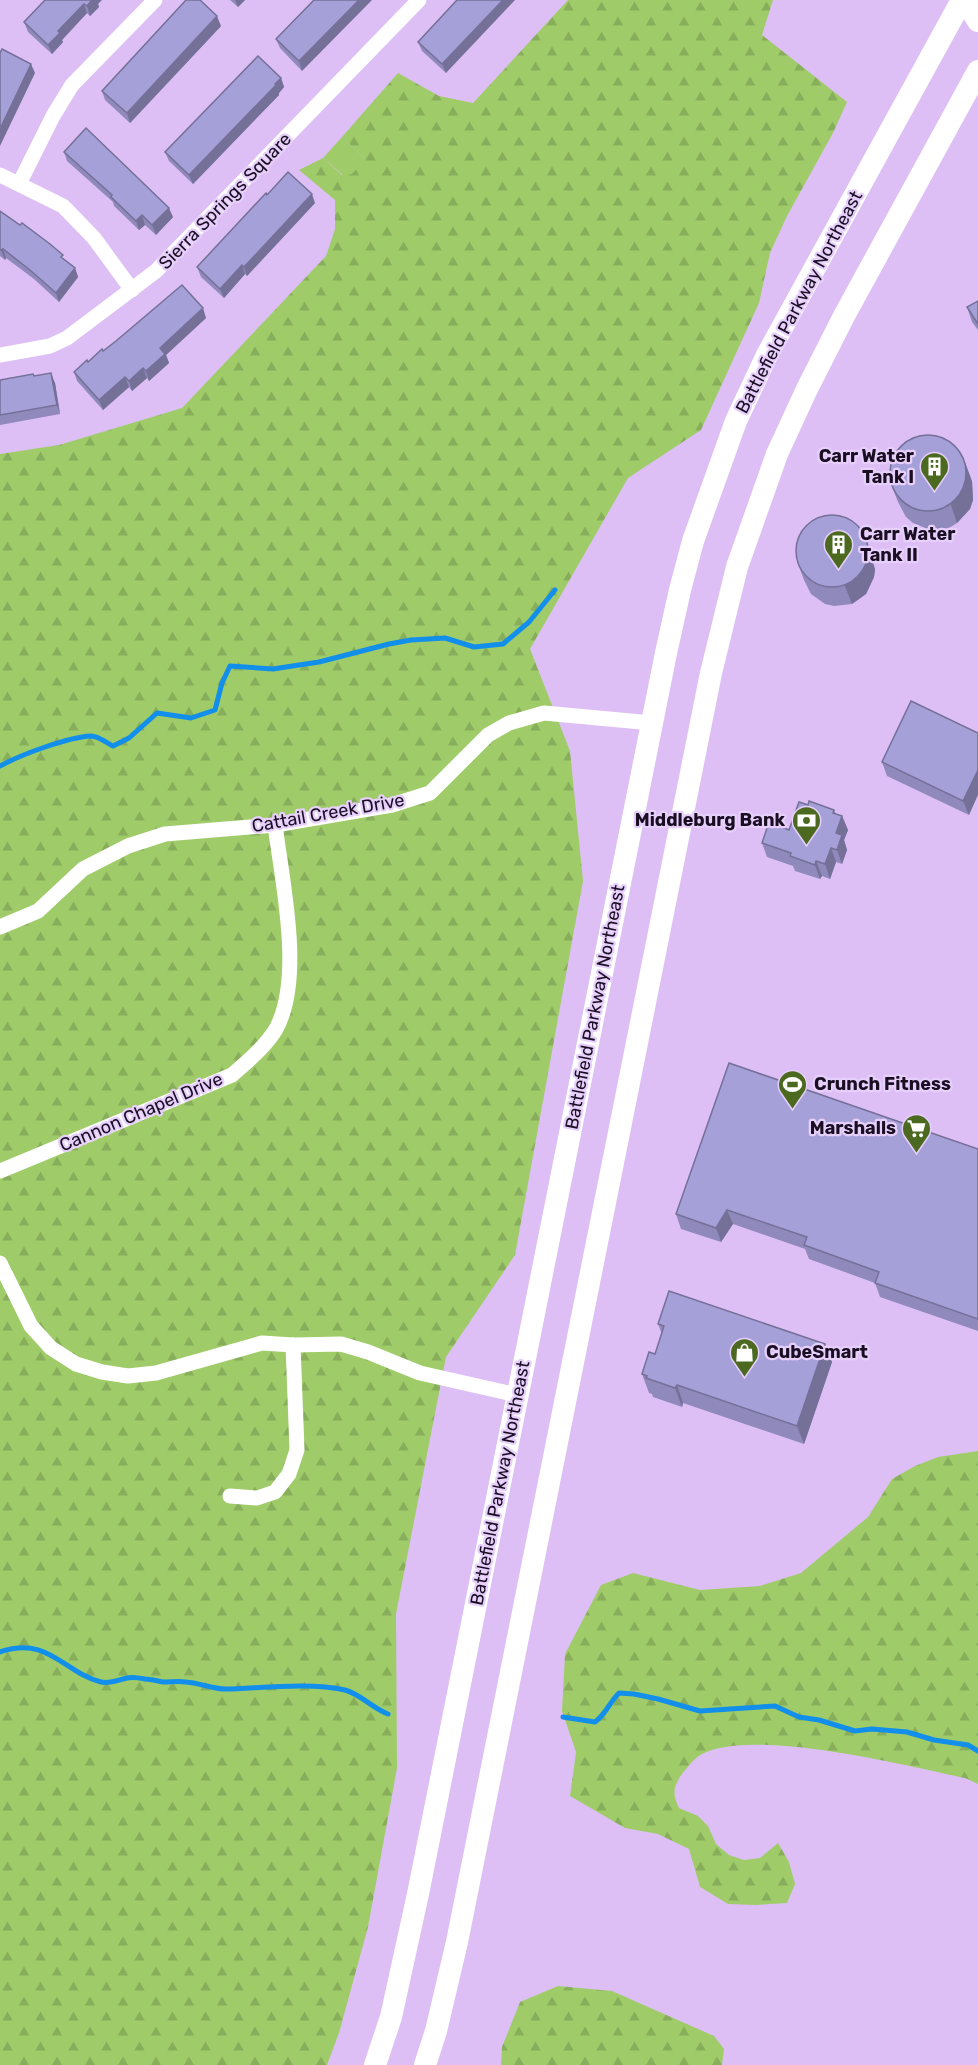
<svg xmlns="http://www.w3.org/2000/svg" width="978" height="2065" viewBox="0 0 978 2065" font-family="Rubik,sans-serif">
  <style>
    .forest { fill: url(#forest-firs) }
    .green { fill: #9fcc69 }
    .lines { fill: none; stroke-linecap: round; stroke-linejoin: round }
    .stream { stroke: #128eeb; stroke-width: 5 }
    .minor { stroke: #fff; stroke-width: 15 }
    .secondary { stroke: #fff; stroke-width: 22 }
    .wall { fill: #8f8abb }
    .shaded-wall { fill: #747098 }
    .building { fill: #a6a0d9; stroke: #747098; stroke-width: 1.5 }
    .labels { text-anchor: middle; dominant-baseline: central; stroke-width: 4.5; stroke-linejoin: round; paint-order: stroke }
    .street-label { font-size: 18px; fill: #190e22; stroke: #e7cffb }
    .poi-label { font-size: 18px; font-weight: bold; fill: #190e22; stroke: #e7cffb; text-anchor: end }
  </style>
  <defs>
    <pattern id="forest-firs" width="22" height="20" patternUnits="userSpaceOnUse" patternTransform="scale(1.5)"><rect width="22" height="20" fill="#9fcc69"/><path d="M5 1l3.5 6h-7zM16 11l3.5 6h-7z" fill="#88ae5b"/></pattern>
  </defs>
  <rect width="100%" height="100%" fill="#ddbff6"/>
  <g class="forest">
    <path d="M568,0H773L762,35L847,102L833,133L787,216L770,253L759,303L701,430L628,478L530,649L570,751L583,881L515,1255L446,1357L396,1614L397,1768L368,1927L339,2033L327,2065H0V454L59,445L182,408L326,256L335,229V200L299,170L323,158L342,175L365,159L342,137L398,73L439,96L473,103Z"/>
    <path d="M978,1451V1784L965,1778C908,1766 752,1727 702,1754C694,1758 687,1768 682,1774C673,1787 672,1793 679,1808L698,1816L708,1826L716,1844L729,1855L744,1860L760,1858L778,1843L789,1862L795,1884L787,1903L756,1905L728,1904L700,1887L689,1849L658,1834L625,1828L570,1796L576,1752L562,1711L565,1654L601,1585L633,1573L700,1590L760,1586L801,1573L868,1517L892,1479L915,1466L938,1457Z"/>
    <path d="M558,1986L612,1991L714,2036L724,2049L722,2065H501L502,2047L520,2002Z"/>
  </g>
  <path class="green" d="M342,137L365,159L352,174L343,175L323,158Z"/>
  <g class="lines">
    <g class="stream">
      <path d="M0,766C20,755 68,737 91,736C98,736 107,743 113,746L129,738L157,713L191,718L215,710L222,683L230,666L273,669L319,662L389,644L411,640L445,638L474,647L503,644L529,622L555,590"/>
      <path d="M0,1652C48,1635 64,1673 101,1682C110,1684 118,1680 127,1678C132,1677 140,1678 145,1679C151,1679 157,1681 163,1682C171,1682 179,1681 186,1682C200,1683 212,1689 226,1689C262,1688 310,1682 345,1690C362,1695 372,1708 388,1714"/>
      <path d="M563,1717L595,1722C606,1714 609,1703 619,1693L634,1694L658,1699L700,1711L775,1706L799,1717L819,1720L855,1731L872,1729L907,1732L934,1740L968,1745L978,1751"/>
    </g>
    <g class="minor">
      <path d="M0,175L63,206L94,238L132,290"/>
      <path d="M19,184L53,116L72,85L155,0"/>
      <path d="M0,355L50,346L67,338L156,271L419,0"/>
      <path d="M0,927L38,911L83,869L128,846L165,834L275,825L392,805L430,793L488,735L509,723L544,713L652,723"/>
      <path d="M0,1171L232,1075C248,1061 265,1047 276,1029C304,978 282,881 275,825"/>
      <path d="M0,1263L31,1326L51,1348L76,1364L102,1372L128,1376L156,1373L262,1343L293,1345L341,1344L368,1352L420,1373L517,1395"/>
      <path d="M230,1496L257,1498L275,1492L289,1474L297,1450L293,1345"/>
    </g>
    <g class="secondary">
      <path d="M965,0L978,21"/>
      <path d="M375,2065L391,2017L418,1894L666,653L680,590L693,541L736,421L767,355L962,0"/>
      <path d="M425,2065L436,2031L457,1942L711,673L737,567L777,454L807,389L844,316L978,71"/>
    </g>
  </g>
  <g class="wall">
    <path d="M45,0L98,4L99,7L90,16L87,13L62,40L63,42L52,54L28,32L24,22Z"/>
    <path d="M230,0H245L238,7Z"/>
    <path d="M314,0L302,71L280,48L276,39Z"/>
    <path d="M457,0L446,73L422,51L418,42Z"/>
    <path d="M221,26L130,123L105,100L102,91Z"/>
    <path d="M281,78L284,87L279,93V95L193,184L169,161L165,152Z"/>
    <path d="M64,152L173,217L156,235L145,225L139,230L114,206L113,202L67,161Z"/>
    <path d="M267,195L315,203L247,276L245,274L224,298L201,277L197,267Z"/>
    <path d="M0,211L75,268L78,277L59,302L34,279L6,258L5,260L0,256Z"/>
    <path d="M978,301V330L972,322L967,307Z"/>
    <path d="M206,318L166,355L169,363L149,381L147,378L132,391L129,387L103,410L77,381L74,372L103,351Z"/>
    <path d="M34,376L55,383L60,414L0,425V380Z"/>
    <path d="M972,481L973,500L970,509L957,523L949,528L930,530L913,523L906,517L898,502L891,484Z"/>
    <path d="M863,533L875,569L874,577L866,594L852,604L834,606L825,604L811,594L804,580L797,561Z"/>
    <path d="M978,733L969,815L887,776L882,762Z"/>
    <path d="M808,805L834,810L836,814L842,816L848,830L844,840L847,850L842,864L836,862L830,879L822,876L820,879L795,871L793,866L767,857L762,843L789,830Z"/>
    <path d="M978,1149V1331L880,1297L875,1283L809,1259L805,1249L733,1224L721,1242L681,1229L676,1214Z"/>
    <path d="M658,1324L832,1362L804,1444L683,1403L682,1407L653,1397L652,1394L649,1393L642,1374L655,1354L662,1334Z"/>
  </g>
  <g class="shaded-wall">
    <path d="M92,0H102L98,4L99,7L90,16L87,6Z"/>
    <path d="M235,0H245L238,7Z"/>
    <path d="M359,0H372L302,71L299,61Z"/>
    <path d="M503,0H515L446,73L442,64Z"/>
    <path d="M84,4L87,13L62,40L63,42L52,54L48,45L58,31Z"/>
    <path d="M217,16L221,26L130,123L127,113Z"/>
    <path d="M31,64L35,73L0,146V129Z"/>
    <path d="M281,78L284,87L279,93V95L193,184L189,175Z"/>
    <path d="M312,194L315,203L247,276L244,267Z"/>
    <path d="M169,208L173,217L156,235L152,225Z"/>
    <path d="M142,215L145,225L139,230L136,221Z"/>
    <path d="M3,249L6,258L5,260L1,250Z"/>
    <path d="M242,265L245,274L224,298L220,289Z"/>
    <path d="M75,268L78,277L59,302L56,293Z"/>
    <path d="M203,308L206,318L166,355L169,363L149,381L146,371L160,348Z"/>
    <path d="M143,368L147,378L132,391L129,381Z"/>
    <path d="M51,373L55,383L60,414L57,405Z"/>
    <path d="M125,377L129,387L103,410L99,400Z"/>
    <path d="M965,462L972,481L973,500L970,509L957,523L951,505Z"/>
    <path d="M863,533L875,569L874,577L866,594L852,604L845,586Z"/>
    <path d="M978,770V795L969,815L963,801Z"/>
    <path d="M842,816L848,830L844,840L847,850L842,864L837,850L836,833Z"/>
    <path d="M831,848L836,862L830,879L825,864Z"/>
    <path d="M816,861L822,876L820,879L815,865Z"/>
    <path d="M727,1210L733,1224L721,1242L716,1228Z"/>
    <path d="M825,1344L832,1362L804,1444L797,1426Z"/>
    <path d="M677,1385L683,1403L682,1407L675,1388Z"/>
  </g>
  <g class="building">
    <path d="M45,0H92L87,6L84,4L58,31L60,33L48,45L24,22Z"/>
    <path d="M186,0H200L217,16L127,113L102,91Z"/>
    <path d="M314,0H359L299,61L276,39Z"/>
    <path d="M457,0H503L442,64L418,42Z"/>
    <path d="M2,49L31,64L0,129V53Z"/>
    <path d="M258,56L281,78L275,84L276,85L189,175L165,152Z"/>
    <path d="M86,128L169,208L152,225L142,215L136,221L111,197L112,195L64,152Z"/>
    <path d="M288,172L312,194L244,267L242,265L220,289L197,267L266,193L267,195Z"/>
    <path d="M0,211L20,225L22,223L50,244L63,255L61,257L75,268L56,293L30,270L3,249L1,250L0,249Z"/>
    <path d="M182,285L203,308L160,348L165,354L146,371L143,368L129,381L125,377L99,400L74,372L87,360L88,362L102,349L103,351L116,341Z"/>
    <path d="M978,301V324L967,307Z"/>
    <path d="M51,373L57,405L0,415V380L33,374L34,376Z"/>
    <circle cx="928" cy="473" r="38"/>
    <circle cx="832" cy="551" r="36"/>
    <path d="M911,701L978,733V770L963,801L882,762Z"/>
    <path d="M809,801L834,810L833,813L842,816L836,833L842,835L837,850L831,848L825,864L816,861L815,865L790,856L791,853L762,843L769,822L789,830L799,802L808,805Z"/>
    <path d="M729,1063L978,1149V1319L875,1283L879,1272L804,1245L807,1237L727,1210L716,1228L676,1214Z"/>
    <path d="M669,1291L825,1344L797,1426L677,1385L675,1388L646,1378L647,1376L642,1374L649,1352L655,1354L664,1326L658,1324Z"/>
  </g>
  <defs>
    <symbol id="building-pin" viewBox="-11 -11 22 30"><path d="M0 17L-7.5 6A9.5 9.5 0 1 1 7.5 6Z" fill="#4b6a20" stroke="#e7cffb"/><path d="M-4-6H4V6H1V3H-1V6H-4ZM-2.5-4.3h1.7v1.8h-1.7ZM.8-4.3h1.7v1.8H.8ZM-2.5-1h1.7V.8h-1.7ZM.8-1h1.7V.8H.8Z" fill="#fff"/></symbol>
    <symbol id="bank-pin" viewBox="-11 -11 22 30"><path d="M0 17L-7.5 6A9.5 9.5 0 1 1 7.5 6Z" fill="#4b6a20" stroke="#e7cffb"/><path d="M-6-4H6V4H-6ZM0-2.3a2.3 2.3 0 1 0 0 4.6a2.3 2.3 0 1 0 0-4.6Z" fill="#fff"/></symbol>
    <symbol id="stadium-pin" viewBox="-11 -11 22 30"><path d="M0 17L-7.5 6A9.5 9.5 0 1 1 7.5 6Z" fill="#4b6a20" stroke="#e7cffb"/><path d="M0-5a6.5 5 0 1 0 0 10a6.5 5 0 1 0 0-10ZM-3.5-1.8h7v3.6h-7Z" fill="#fff"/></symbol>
    <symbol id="supermarket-pin" viewBox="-11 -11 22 30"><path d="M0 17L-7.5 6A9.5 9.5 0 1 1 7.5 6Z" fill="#4b6a20" stroke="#e7cffb"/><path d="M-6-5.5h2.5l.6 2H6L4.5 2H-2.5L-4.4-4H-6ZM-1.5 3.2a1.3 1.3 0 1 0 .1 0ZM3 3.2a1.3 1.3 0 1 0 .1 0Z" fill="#fff"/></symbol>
    <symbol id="shop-pin" viewBox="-11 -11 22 30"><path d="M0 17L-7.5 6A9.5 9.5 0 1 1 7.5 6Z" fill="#4b6a20" stroke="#e7cffb"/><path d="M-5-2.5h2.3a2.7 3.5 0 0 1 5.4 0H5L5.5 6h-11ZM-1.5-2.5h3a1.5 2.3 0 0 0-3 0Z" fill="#fff"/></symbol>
  </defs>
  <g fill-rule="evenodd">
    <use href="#building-pin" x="918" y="450" width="33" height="45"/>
    <use href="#building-pin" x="822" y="528" width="33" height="45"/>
    <use href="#bank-pin" x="790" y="804" width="33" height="45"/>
    <use href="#stadium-pin" x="776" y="1068" width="33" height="45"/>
    <use href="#supermarket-pin" x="900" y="1112" width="33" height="45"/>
    <use href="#shop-pin" x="728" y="1336" width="33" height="45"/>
  </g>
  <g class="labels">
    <g class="street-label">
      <text transform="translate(225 201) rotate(-46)">Sierra Springs Square</text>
      <text transform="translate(799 302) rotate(-62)">Battlefield Parkway Northeast</text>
      <text transform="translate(328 813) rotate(-10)">Cattail Creek Drive</text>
      <text transform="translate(595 1007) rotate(-79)">Battlefield Parkway Northeast</text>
      <text transform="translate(141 1112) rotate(-23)">Cannon Chapel Drive</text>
      <text transform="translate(500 1483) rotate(-79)">Battlefield Parkway Northeast</text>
    </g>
    <g class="poi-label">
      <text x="914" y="456">Carr Water<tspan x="914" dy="21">Tank I</tspan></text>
      <text x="860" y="534" text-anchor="start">Carr Water<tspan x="860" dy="21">Tank II</tspan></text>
      <text x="785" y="820">Middleburg Bank</text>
      <text x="814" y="1084" text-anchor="start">Crunch Fitness</text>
      <text x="896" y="1128">Marshalls</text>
      <text x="766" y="1352" text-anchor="start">CubeSmart</text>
    </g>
  </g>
</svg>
